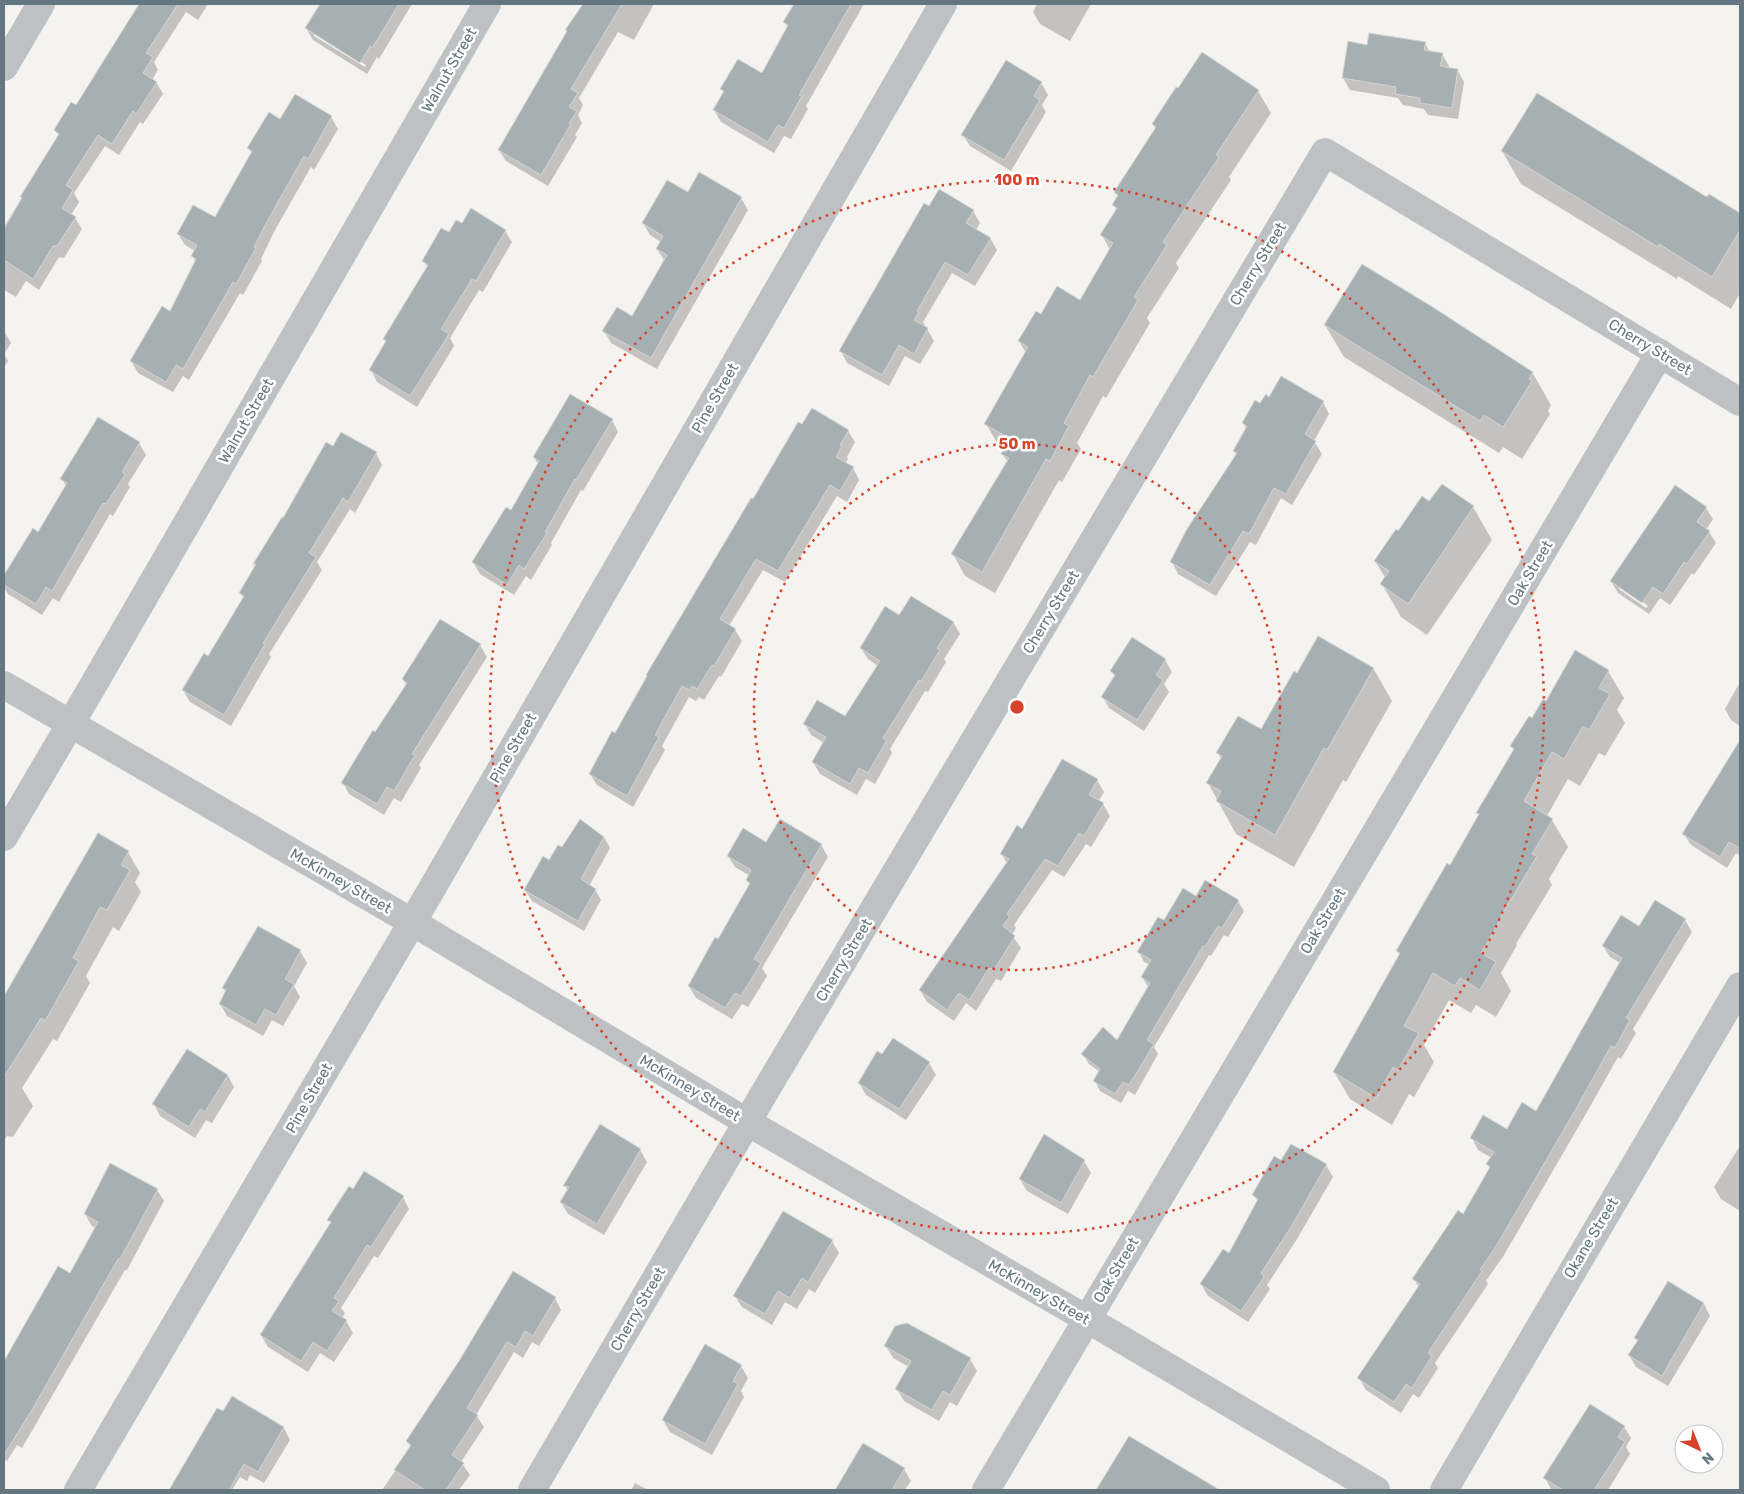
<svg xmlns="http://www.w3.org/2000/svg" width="1744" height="1494" viewBox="0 0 1744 1494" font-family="Rubik,sans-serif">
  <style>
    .shadow { fill: #0003; fill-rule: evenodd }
    .building { fill: #a6afb2; stroke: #d5d5d3 }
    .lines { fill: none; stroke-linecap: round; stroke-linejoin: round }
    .minor { stroke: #bdc1c4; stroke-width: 28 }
    .ring { fill: none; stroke: #d9422a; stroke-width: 2.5; stroke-dasharray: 2.5 5 }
    .labels { text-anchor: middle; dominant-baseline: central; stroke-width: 5; stroke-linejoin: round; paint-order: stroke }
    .street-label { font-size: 15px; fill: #64767f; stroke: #fff }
    .centre { fill: #d9422a; stroke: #fff; stroke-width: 2.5 }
    .ring-label { font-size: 15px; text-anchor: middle; font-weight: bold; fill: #d9422a; stroke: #fff; stroke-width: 5; stroke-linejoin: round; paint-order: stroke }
  </style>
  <rect width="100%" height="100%" fill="#f4f3f0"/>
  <g class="shadow">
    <path d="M141,4H208L198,20L186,12L154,62L158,70L152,80L156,82L163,94L143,124L140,122L119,155L105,146L74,193L79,202L71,215L75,218L82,229L64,258L59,257L39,290L26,281L16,297L4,290V227L59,136L55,130L76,106Z"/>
    <path d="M321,4H330L342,11L354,12L359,4H412L379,59L377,57L367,74L313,40L306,28ZM314,33L366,65L365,67L314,36Z"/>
    <path d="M583,4H654L634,40L618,32L579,98L583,105L578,115L582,123L575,135L577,137L548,186L506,161L499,150Z"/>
    <path d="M795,4H864L806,106L808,109L791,139L784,136L774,153L721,122L714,110L724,93L722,89L763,75L788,28L785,22Z"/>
    <path d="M1037,4H1091L1070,41L1040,24L1033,12Z"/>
    <path d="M1425,43L1430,52L1442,54L1449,66L1448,69L1458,71L1464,82L1458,119L1428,115L1424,109L1403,105L1398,98L1350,90L1343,78L1368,46Z"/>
    <path d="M1041,83L1048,95L1042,105L1046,112L1011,171L970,146L963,135Z"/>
    <path d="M1258,91L1271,113L1229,177L1231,180L1176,263L1179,268L1147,318L1150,323L1106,398L1103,396L1077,443L1081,449L1062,482L1059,480L995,593L965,576L953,554L1008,462L1002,454L1005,449L999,446L986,424L1026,353L1019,341L1041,315L1081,301L1110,250L1102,235L1117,211L1114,205L1118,197L1115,192L1156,130L1153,124Z"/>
    <path d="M331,117L338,129L314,170L311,167L275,230L261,259L262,261L243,295L240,293L189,380L183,376L173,392L138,373L131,361L171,313L196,262L192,256L195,251L185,245L178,234L216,219L252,154L249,148L281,120Z"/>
    <path d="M1502,151L1708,199L1710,195L1740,214V293L1731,309L1678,276L1677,279L1521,184Z"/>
    <path d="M688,194L741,198L748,210L657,369L611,343L604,331L633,317L664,260L657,249L661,242L650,235L643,223Z"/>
    <path d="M929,207L973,211L980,223L976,230L990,238L997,250L975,286L952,273L923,322L925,325L923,327L927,329L934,341L920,364L905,356L889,386L847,363L841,351Z"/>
    <path d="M505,231L512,242L483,292L479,290L450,338L454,346L417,407L377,382L371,370L387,344L384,339L428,268L423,261L449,234Z"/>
    <path d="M1325,325L1532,372L1551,405L1548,411L1550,414L1522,459L1503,447L1499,453L1344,357Z"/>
    <path d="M4,331L11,343L4,354L8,361L4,368Z"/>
    <path d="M1269,399L1323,402L1329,414L1314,441L1322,454L1292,505L1281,498L1256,545L1250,542L1216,596L1178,574L1172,562L1237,456L1234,451L1247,430L1243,423L1261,405Z"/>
    <path d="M99,418L139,443L146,455L128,484L130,487L113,516L110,514L59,602L53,598L42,615L8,594L4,587V578L33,530L38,533L66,486L62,479Z"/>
    <path d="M612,420L618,432L583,491L581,490L551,543L552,545L531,580L526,576L514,595L480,574L473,562L511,512L538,464L534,457Z"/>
    <path d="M803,425L848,431L855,442L847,457L848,459L845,464L853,468L859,480L847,502L837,496L785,582L763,570L729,626L735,630L742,641L721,677L719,676L704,700L699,697L696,701L689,697L662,746L665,750L633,807L597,785L590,774L616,734L753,501Z"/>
    <path d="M333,448L376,453L382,465L355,513L350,509L317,562L322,570L269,654L271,657L231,726L190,702L183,690L209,657L244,599L240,593L256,567L254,564Z"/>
    <path d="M1430,503L1473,507L1492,540L1427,635L1401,617L1382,584L1386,579L1375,561L1398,533Z"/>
    <path d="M1706,508L1713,519L1706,530L1709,532L1716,543L1694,575L1692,573L1670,605L1660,598L1649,614L1618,593L1611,581ZM1619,586L1648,606L1646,608L1619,589Z"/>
    <path d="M953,622L960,634L944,659L946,662L928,692L925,691L890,749L892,753L875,784L866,779L857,795L820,774L813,762L824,743L811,735L805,724L845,718L878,666L868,659L861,648Z"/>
    <path d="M1133,639L1165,660L1172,672L1164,684L1169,692L1144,731L1109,708L1103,697L1115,677L1112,671Z"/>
    <path d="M480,645L487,657L419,765L421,768L401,802L394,798L384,815L349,794L343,783L407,686L403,679Z"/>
    <path d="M1373,668L1392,701L1346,782L1343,780L1294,867L1236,834L1208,783L1221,759L1218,753L1261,730L1297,674Z"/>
    <path d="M1608,671L1624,698L1617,710L1625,723L1605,756L1599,753L1580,786L1568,779L1547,816L1552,820L1568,847L1549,879L1552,885L1516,944L1517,945L1501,973L1511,991L1496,1017L1476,1005L1471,1013L1449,1000L1424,1045L1434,1062L1414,1097L1409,1094L1392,1125L1350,1099L1334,1072L1400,956L1397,951L1450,867L1480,816L1478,813L1514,751L1512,746L1546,703Z"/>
    <path d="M1740,682V726L1731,720L1725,709Z"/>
    <path d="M1740,741V855L1736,853L1727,868L1691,845L1684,834Z"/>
    <path d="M1097,780L1104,792L1098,802L1103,804L1110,816L1091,847L1086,844L1064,877L1052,870L1014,925L1016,928L1012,935L1021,948L1001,981L996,979L976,1011L966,1003L954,1021L927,1002L920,990L1007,864L1002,854L1023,831Z"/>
    <path d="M781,821L821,845L828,857L762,968L767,976L748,1007L742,1004L732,1019L696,998L689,986L719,941L750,886L747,880L750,876L735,867L728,856L767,844Z"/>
    <path d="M604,837L610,848L589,886L595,889L601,900L584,931L532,901L525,890L550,861L563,849Z"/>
    <path d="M128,852L140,873L135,882L141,892L119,931L113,927L86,976L90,983L57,1041L53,1039L22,1088L33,1106L13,1137L7,1136L4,1141V1011Z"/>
    <path d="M1196,897L1238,901L1244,911L1228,937L1224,935L1211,956L1209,955L1154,1047L1158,1054L1135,1095L1128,1091L1121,1103L1100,1091L1095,1081L1100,1072L1089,1064L1083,1054L1117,1042L1149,988L1142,977L1150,965L1144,962L1139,952L1164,922Z"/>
    <path d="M1656,902L1685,920L1692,932L1633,1029L1636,1033L1621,1059L1618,1057L1583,1119L1504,1255L1486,1281L1488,1284L1435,1363L1438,1368L1419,1398L1413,1394L1401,1413L1366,1390L1359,1378L1419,1288L1414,1279L1463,1215L1491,1169L1488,1164L1492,1158L1478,1150L1472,1138L1507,1130L1537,1113L1620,963L1610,957L1603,946L1640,928Z"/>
    <path d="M300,951L307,963L294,986L300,997L283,1026L272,1020L263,1036L227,1016L220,1004L226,993L223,988Z"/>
    <path d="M187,1051L228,1076L234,1087L212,1123L206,1120L195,1138L160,1116L154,1104Z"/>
    <path d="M883,1056L929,1063L936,1075L906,1120L866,1095L859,1083Z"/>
    <path d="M600,1126L640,1150L647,1162L604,1235L568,1214L561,1202L568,1192L565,1186Z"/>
    <path d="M1740,1146V1211L1721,1199L1714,1187Z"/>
    <path d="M1084,1161L1091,1173L1068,1214L1027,1191L1020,1179Z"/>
    <path d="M1282,1161L1326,1165L1333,1177L1297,1239L1267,1285L1270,1289L1248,1322L1208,1296L1201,1284L1229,1255L1258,1202L1254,1195Z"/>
    <path d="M157,1190L164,1201L127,1270H125L22,1448L17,1445L7,1461L4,1459V1363L59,1268L71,1275L96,1228L92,1226L85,1214Z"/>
    <path d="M354,1190L403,1197L409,1209L378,1258L374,1256L341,1308L345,1313L342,1318L346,1321L353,1333L334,1362L320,1353L308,1372L268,1347L261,1335L331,1224L329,1220Z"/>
    <path d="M832,1241L839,1253L815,1293L809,1289L797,1309L785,1302L772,1325L742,1307L735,1296Z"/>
    <path d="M1669,1283L1704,1304L1710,1316L1668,1386L1636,1367L1629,1355L1638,1342L1635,1338Z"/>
    <path d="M555,1298L561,1310L539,1346L532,1342L523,1358L514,1352L476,1415L484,1427L461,1462L470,1475L459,1490H382L411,1448L407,1441L460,1361Z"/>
    <path d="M886,1346L970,1359L977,1371L957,1406L950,1402L939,1421L904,1401L897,1389L909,1367L893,1358Z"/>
    <path d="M741,1366L748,1378L741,1391L744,1397L712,1455L670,1432L663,1420Z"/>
    <path d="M233,1398L284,1428L290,1440L264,1483L250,1475L247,1481L240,1477L232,1490H170L218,1410L223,1413Z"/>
    <path d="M1624,1427L1631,1438L1626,1447L1630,1454L1608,1490L1551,1489L1545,1478Z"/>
    <path d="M1130,1437L1217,1490H1098Z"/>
    <path d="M864,1445L904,1469L911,1481L905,1490H836Z"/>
    <path d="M635,1483L648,1490H631Z"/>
  </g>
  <g class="building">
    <path d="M139,4H178L146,53L153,57L143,73L157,82L136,114L133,111L112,144L98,135L66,185L73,190L62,208L76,217L57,246H53L33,279L4,260V229L22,198L20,197L59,134L54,130L71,102L76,105Z"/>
    <path d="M320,4H399L372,48L370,46L360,63L305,28Z"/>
    <path d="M583,4H622L571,89L578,93L569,107L577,111L569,123L571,124L541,175L498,150L567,31L565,30Z"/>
    <path d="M794,4H851L799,95L802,96L784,128L778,125L768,142L713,110L724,91L720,89L738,59L762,73L788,25L783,22Z"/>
    <path d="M1369,33L1426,42L1424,50L1443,53L1440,66L1458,69L1452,108L1420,103V98L1395,94L1396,87L1342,78L1348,41L1367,45Z"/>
    <path d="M1202,52L1259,90L1216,155L1219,157L1163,242L1167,245L1134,297L1138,300L1093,377L1090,375L1064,423L1069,426L1050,461L1046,459L982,572L951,554L1009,458L1001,454L1009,438L984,424L1028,347L1018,341L1036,311L1041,314L1057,286L1080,300L1113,243L1100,235L1117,208L1112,205L1118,195L1114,192L1156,127L1152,124L1176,87L1178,88Z"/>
    <path d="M1006,60L1042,82L1034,96L1040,100L1004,160L961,135Z"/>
    <path d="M1537,93L1707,197L1709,194L1740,213V230L1712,277L1659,244L1658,247L1501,151Z"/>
    <path d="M295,94L332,116L308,159L304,156L269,218L254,247L256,248L236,284L233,282L183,369L176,365L166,382L130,361L162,306L170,311L196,259L191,256L197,245L177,234L193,205L215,217L252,151L247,148L269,112L280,119Z"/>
    <path d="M699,172L742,197L651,358L602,331L617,307L632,316L667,255L656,249L663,236L642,223L667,180L688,192Z"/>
    <path d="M939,189L974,210L966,223L991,238L968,275L945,262L917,311L919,312L914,320L928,328L914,354L899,345L882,375L839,351L924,203L929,206Z"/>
    <path d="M471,208L506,230L476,281L472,279L441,329L449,334L410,396L369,370L386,341L383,339L428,265L422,261L441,228L449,232L456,220L462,223Z"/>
    <path d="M1362,264L1431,306L1533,372L1529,379L1532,381L1503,427L1484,415L1480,421L1324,325Z"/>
    <path d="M1281,376L1324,401L1305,434L1316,441L1286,494L1274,488L1249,534L1243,531L1210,585L1170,562L1187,529L1237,453L1233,451L1247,426L1242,423L1255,400L1260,403L1266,394L1269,397Z"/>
    <path d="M570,394L613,419L576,480L575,479L545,532L547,533L524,569L519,565L507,585L472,562L506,507L511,510L539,461L533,457Z"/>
    <path d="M812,408L849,430L840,445L842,446L836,457L854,467L840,491L830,485L778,571L756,559L720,619L736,629L714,666L712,665L697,689L692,686L689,690L682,686L655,735L659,737L627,796L589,774L612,731L615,733L647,676L646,675L751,498L753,499L798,422L802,424Z"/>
    <path d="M98,417L140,442L122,472L125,475L106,504L103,503L52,591L46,587L36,604L4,585V575L33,528L38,532L67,483L60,479Z"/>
    <path d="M341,432L377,452L348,502L343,498L309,553L316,557L263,643L265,644L224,715L182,690L204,653L208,656L244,596L239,593L256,564H253L282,517L283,518L326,442L333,446Z"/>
    <path d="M1442,484L1474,506L1408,604L1380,584L1389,571L1374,561L1396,529L1398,531L1422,496L1429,501Z"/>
    <path d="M1675,485L1707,507L1697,522L1710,531L1687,564L1684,562L1663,594L1653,587L1642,603L1610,581Z"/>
    <path d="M911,596L954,622L937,648L940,650L921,681L919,680L883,738L887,740L868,773L859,768L850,784L812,762L826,737L803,724L817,700L845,716L880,661L860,648L885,606L899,615Z"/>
    <path d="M440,619L481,644L412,754L415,755L394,791L387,787L377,804L341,783L373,730L375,732L407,683L402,679Z"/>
    <path d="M1318,636L1374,668L1327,750L1324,748L1275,835L1216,801L1221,791L1206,783L1222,756L1216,753L1238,716L1261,729L1294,671L1297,673Z"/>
    <path d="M1132,637L1166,659L1156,675L1163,680L1137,720L1101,697L1115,675L1110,671Z"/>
    <path d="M1575,650L1609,670L1599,688L1610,694L1589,730L1583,726L1564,759L1552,752L1524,801L1553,819L1532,854L1537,856L1501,916L1502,917L1481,953L1496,962L1480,990L1460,978L1455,986L1433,973L1404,1026L1419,1033L1398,1070L1393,1067L1376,1098L1333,1072L1400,953L1396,951L1447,863L1450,865L1479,814L1476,813L1514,749L1510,746L1529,716L1532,718L1543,699L1546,701Z"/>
    <path d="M1740,740V848L1729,842L1720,857L1682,834Z"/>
    <path d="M1062,759L1098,779L1089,795L1104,803L1084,836L1079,833L1058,866L1045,859L1007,914L1010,916L1003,926L1015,936L994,970L989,968L969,1000L959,993L947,1010L919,990L1009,859L1000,854L1017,825L1022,829Z"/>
    <path d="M580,819L604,837L581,879L596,889L578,921L524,890L543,856L549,860L558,845L562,847Z"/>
    <path d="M780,819L822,844L754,959L761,963L741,996L735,993L725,1008L688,986L715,937L718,939L750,883L746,880L751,870L727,856L743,828L766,842Z"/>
    <path d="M98,833L129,851L121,865L130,870L107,910L100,907L73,958L79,961L45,1021L41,1018L4,1077V996Z"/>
    <path d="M1205,880L1239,900L1222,928L1218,926L1205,947L1203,946L1147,1040L1154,1044L1129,1085L1123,1082L1115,1094L1093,1081L1100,1069L1081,1054L1103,1027L1117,1040L1150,983L1141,977L1151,960L1137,952L1158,917L1164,920L1183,888L1196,896Z"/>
    <path d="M1655,900L1686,919L1626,1018L1630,1020L1615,1048L1611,1046L1577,1107L1498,1243L1480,1270L1482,1271L1428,1353L1432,1356L1412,1388L1406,1384L1394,1402L1357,1378L1420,1284L1412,1279L1458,1210L1463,1214L1490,1167L1486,1164L1494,1152L1470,1138L1483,1115L1507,1129L1522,1102L1536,1111L1622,958L1602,946L1621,915L1639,926Z"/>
    <path d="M258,926L301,950L285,979L294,984L276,1015L265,1009L256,1025L219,1004L226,990L222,988Z"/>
    <path d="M893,1038L930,1062L899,1109L858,1083L877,1051L882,1054Z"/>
    <path d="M187,1049L228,1075L205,1112L200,1109L189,1127L152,1104Z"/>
    <path d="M600,1124L641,1149L597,1224L560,1202L569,1187L563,1186Z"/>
    <path d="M1044,1134L1085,1160L1061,1203L1019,1179Z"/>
    <path d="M1291,1144L1327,1164L1291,1227L1261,1273L1264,1277L1241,1311L1200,1284L1223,1249L1229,1253L1258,1199L1252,1195L1274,1156L1281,1160Z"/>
    <path d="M110,1163L158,1189L120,1259H118L33,1408L4,1455V1361L58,1266L70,1273L98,1222L84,1214Z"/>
    <path d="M364,1171L404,1196L371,1247L367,1245L334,1298L339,1301L332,1311L347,1320L327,1351L313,1342L301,1361L260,1335L331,1222L327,1220L349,1186L353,1189Z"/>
    <path d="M783,1211L833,1240L808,1282L802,1278L790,1298L778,1291L765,1314L733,1296Z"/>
    <path d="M513,1271L556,1297L533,1336L525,1331L516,1347L507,1342L467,1408L478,1415L452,1455L464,1463L446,1490H425L394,1470L411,1445L406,1441L459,1361Z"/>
    <path d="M1668,1281L1704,1303L1662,1376L1628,1355L1638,1340L1634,1338Z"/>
    <path d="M907,1323L971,1358L950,1395L943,1391L932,1410L895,1389L911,1361L884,1346L895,1326Z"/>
    <path d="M705,1344L742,1365L733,1381L738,1384L705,1444L662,1420Z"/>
    <path d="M232,1396L284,1427L258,1472L244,1464L229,1490H169L217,1408L223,1411Z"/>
    <path d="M1590,1404L1625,1426L1618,1437L1625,1442L1594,1490H1563L1543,1478Z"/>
    <path d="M1129,1436L1220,1490H1096Z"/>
    <path d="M863,1443L905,1468L892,1490H835Z"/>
  </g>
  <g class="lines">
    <g class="minor">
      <path d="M4,67L41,4"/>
      <path d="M4,685L412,922L747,1122L1087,1319L1376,1490"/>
      <path d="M4,837L91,689L487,4"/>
      <path d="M78,1490L430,892L943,4"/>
      <path d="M532,1490L766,1090L1325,152L1740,402"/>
      <path d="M986,1490L1660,353"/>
      <path d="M1444,1490L1740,986"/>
    </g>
  </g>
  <g class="ring">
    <circle cx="1017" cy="707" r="263"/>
    <circle cx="1017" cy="707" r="527"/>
  </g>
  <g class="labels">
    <g class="street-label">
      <text transform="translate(449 70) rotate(-60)">Walnut Street</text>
      <text transform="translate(1258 264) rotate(-59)">Cherry Street</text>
      <text transform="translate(1650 347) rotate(31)">Cherry Street</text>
      <text transform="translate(715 398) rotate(-60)">Pine Street</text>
      <text transform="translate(246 421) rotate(-60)">Walnut Street</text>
      <text transform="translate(1530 573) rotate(-59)">Oak Street</text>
      <text transform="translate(1051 612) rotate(-59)">Cherry Street</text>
      <text transform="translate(513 748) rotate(-60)">Pine Street</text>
      <text transform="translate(341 881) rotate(30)">McKinney Street</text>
      <text transform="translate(1323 921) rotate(-59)">Oak Street</text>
      <text transform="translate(844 960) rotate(-59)">Cherry Street</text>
      <text transform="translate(690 1088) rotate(31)">McKinney Street</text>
      <text transform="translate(309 1098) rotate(-60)">Pine Street</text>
      <text transform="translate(1591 1238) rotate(-59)">Okane Street</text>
      <text transform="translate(1116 1270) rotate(-59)">Oak Street</text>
      <text transform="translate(1039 1292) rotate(30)">McKinney Street</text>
      <text transform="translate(638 1309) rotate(-60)">Cherry Street</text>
    </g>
  </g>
  <circle cx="1017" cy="707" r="8" class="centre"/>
  <g class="ring-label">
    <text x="1017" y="185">100 m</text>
    <text x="1017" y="449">50 m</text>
  </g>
  <rect width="1744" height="1494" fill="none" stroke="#64767f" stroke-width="10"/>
  <g transform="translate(1699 1449) rotate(137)"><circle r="24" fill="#ffffff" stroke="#c1c8cc"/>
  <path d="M0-4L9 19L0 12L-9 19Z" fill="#d9422a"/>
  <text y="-8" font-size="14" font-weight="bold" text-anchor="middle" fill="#64767f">N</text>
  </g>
</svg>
